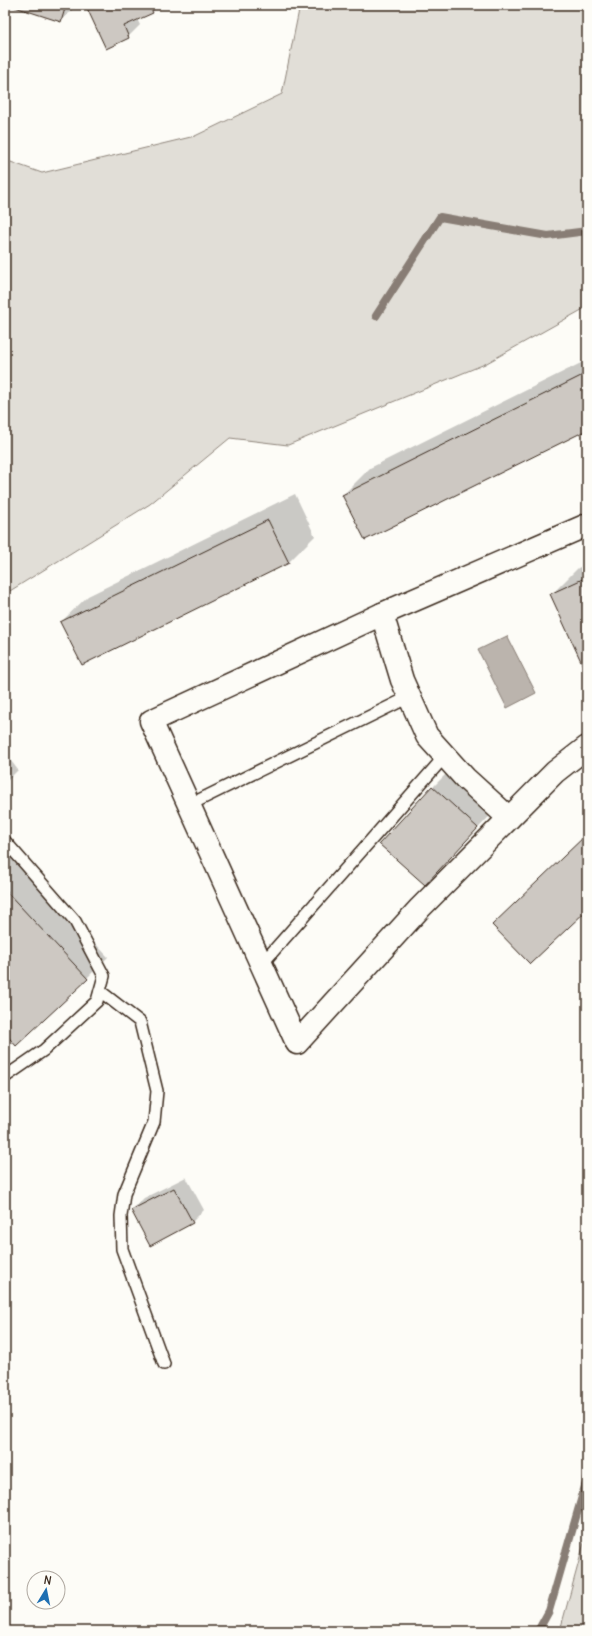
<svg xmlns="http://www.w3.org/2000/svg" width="592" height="1636" viewBox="0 0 592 1636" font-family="Delius,sans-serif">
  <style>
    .green { fill: #e1ded7; stroke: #8e847a }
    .water { fill: #bbb4ad; stroke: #887d74 }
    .shadow { fill: #0003 }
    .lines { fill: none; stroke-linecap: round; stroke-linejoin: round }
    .stream { stroke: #887d74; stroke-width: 8 }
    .building { fill: #cdc8c2; stroke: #3b2a1e }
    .lane-casing { stroke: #3b2a1e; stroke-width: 14 }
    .street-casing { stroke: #3b2a1e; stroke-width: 25 }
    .lane { stroke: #fdfcf7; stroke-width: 11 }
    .street { stroke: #fdfcf7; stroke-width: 22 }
  </style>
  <rect width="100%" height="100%" fill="#fdfcf7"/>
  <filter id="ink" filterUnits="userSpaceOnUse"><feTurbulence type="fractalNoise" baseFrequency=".025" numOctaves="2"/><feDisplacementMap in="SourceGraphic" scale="8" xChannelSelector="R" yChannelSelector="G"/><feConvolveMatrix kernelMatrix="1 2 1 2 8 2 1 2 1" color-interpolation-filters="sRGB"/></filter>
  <g filter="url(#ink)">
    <g class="green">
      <path d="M300,5H587V307L485,364L288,445L230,438L150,504L5,594V160L42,173L195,136L282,94Z"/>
      <path d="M587,1532V1631H559L561,1627Z"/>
    </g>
    <path class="water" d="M507,636L536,693L507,708L478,650Z"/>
    <g class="shadow">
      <path d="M17,5H74L73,9L61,21Z"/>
      <path d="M89,5H159L152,12L137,19L140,25L128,37L88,6Z"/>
      <path d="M587,360V429L343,495L370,468Z"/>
      <path d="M295,494L315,536L289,562L82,664L61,622L88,596Z"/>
      <path d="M587,564V668L552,594L578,568Z"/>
      <path d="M5,753L18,770L5,783Z"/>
      <path d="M459,761L504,801L425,884L433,787Z"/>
      <path d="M13,855L108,957L87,978L5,1032V863Z"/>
      <path d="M186,1177L204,1210L192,1222L132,1210L144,1198Z"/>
    </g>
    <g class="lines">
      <g class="stream">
        <path d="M376,316L440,217L548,236L587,231"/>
        <path d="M538,1631L549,1611L587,1479"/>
      </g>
    </g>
    <g class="building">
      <path d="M16,5H66L61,22L15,7Z"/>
      <path d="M89,5H149L153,13L124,26L129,38L106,49L86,6Z"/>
      <path d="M587,373V430L365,540L342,495Z"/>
      <path d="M268,520L289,563L82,665L60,622Z"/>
      <path d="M587,577V669L585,670L550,594Z"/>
      <path d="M432,786L478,828L425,885L379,844Z"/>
      <path d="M587,834V910L530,964L492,925Z"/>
      <path d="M5,890L88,979L16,1046L5,1033Z"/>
      <path d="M174,1188L193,1223L150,1246L131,1210Z"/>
    </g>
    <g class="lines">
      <defs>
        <g id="lane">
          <path d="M189,805L409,697"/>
          <path d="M5,841L75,921L104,976L97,1001L44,1050L5,1077"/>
          <path d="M261,965L445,756"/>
          <path d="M100,991L140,1022L157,1091L154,1122L124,1194L121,1216L122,1249L164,1364"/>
        </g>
        <g id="street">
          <path d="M587,525L382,614L151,721L297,1043L420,908L555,772L587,747"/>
          <path d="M382,614L402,680L427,736L465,778L509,818"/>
        </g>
      </defs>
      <use href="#lane" class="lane-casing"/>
      <use href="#street" class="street-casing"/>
      <use href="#lane" class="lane"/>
      <use href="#street" class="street"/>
    </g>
  </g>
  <rect width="592" height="1636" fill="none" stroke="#fdfcf7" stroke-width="20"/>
  <rect x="10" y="10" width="572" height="1616" fill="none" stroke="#3b2a1e" stroke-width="1.5" filter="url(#ink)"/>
  <g transform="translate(46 1590) rotate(10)"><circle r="19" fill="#fdfcf7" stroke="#afa8a0"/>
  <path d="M0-3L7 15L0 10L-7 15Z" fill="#1f6fb2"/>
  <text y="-6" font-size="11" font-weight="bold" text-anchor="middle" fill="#3b2a1e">N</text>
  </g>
</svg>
